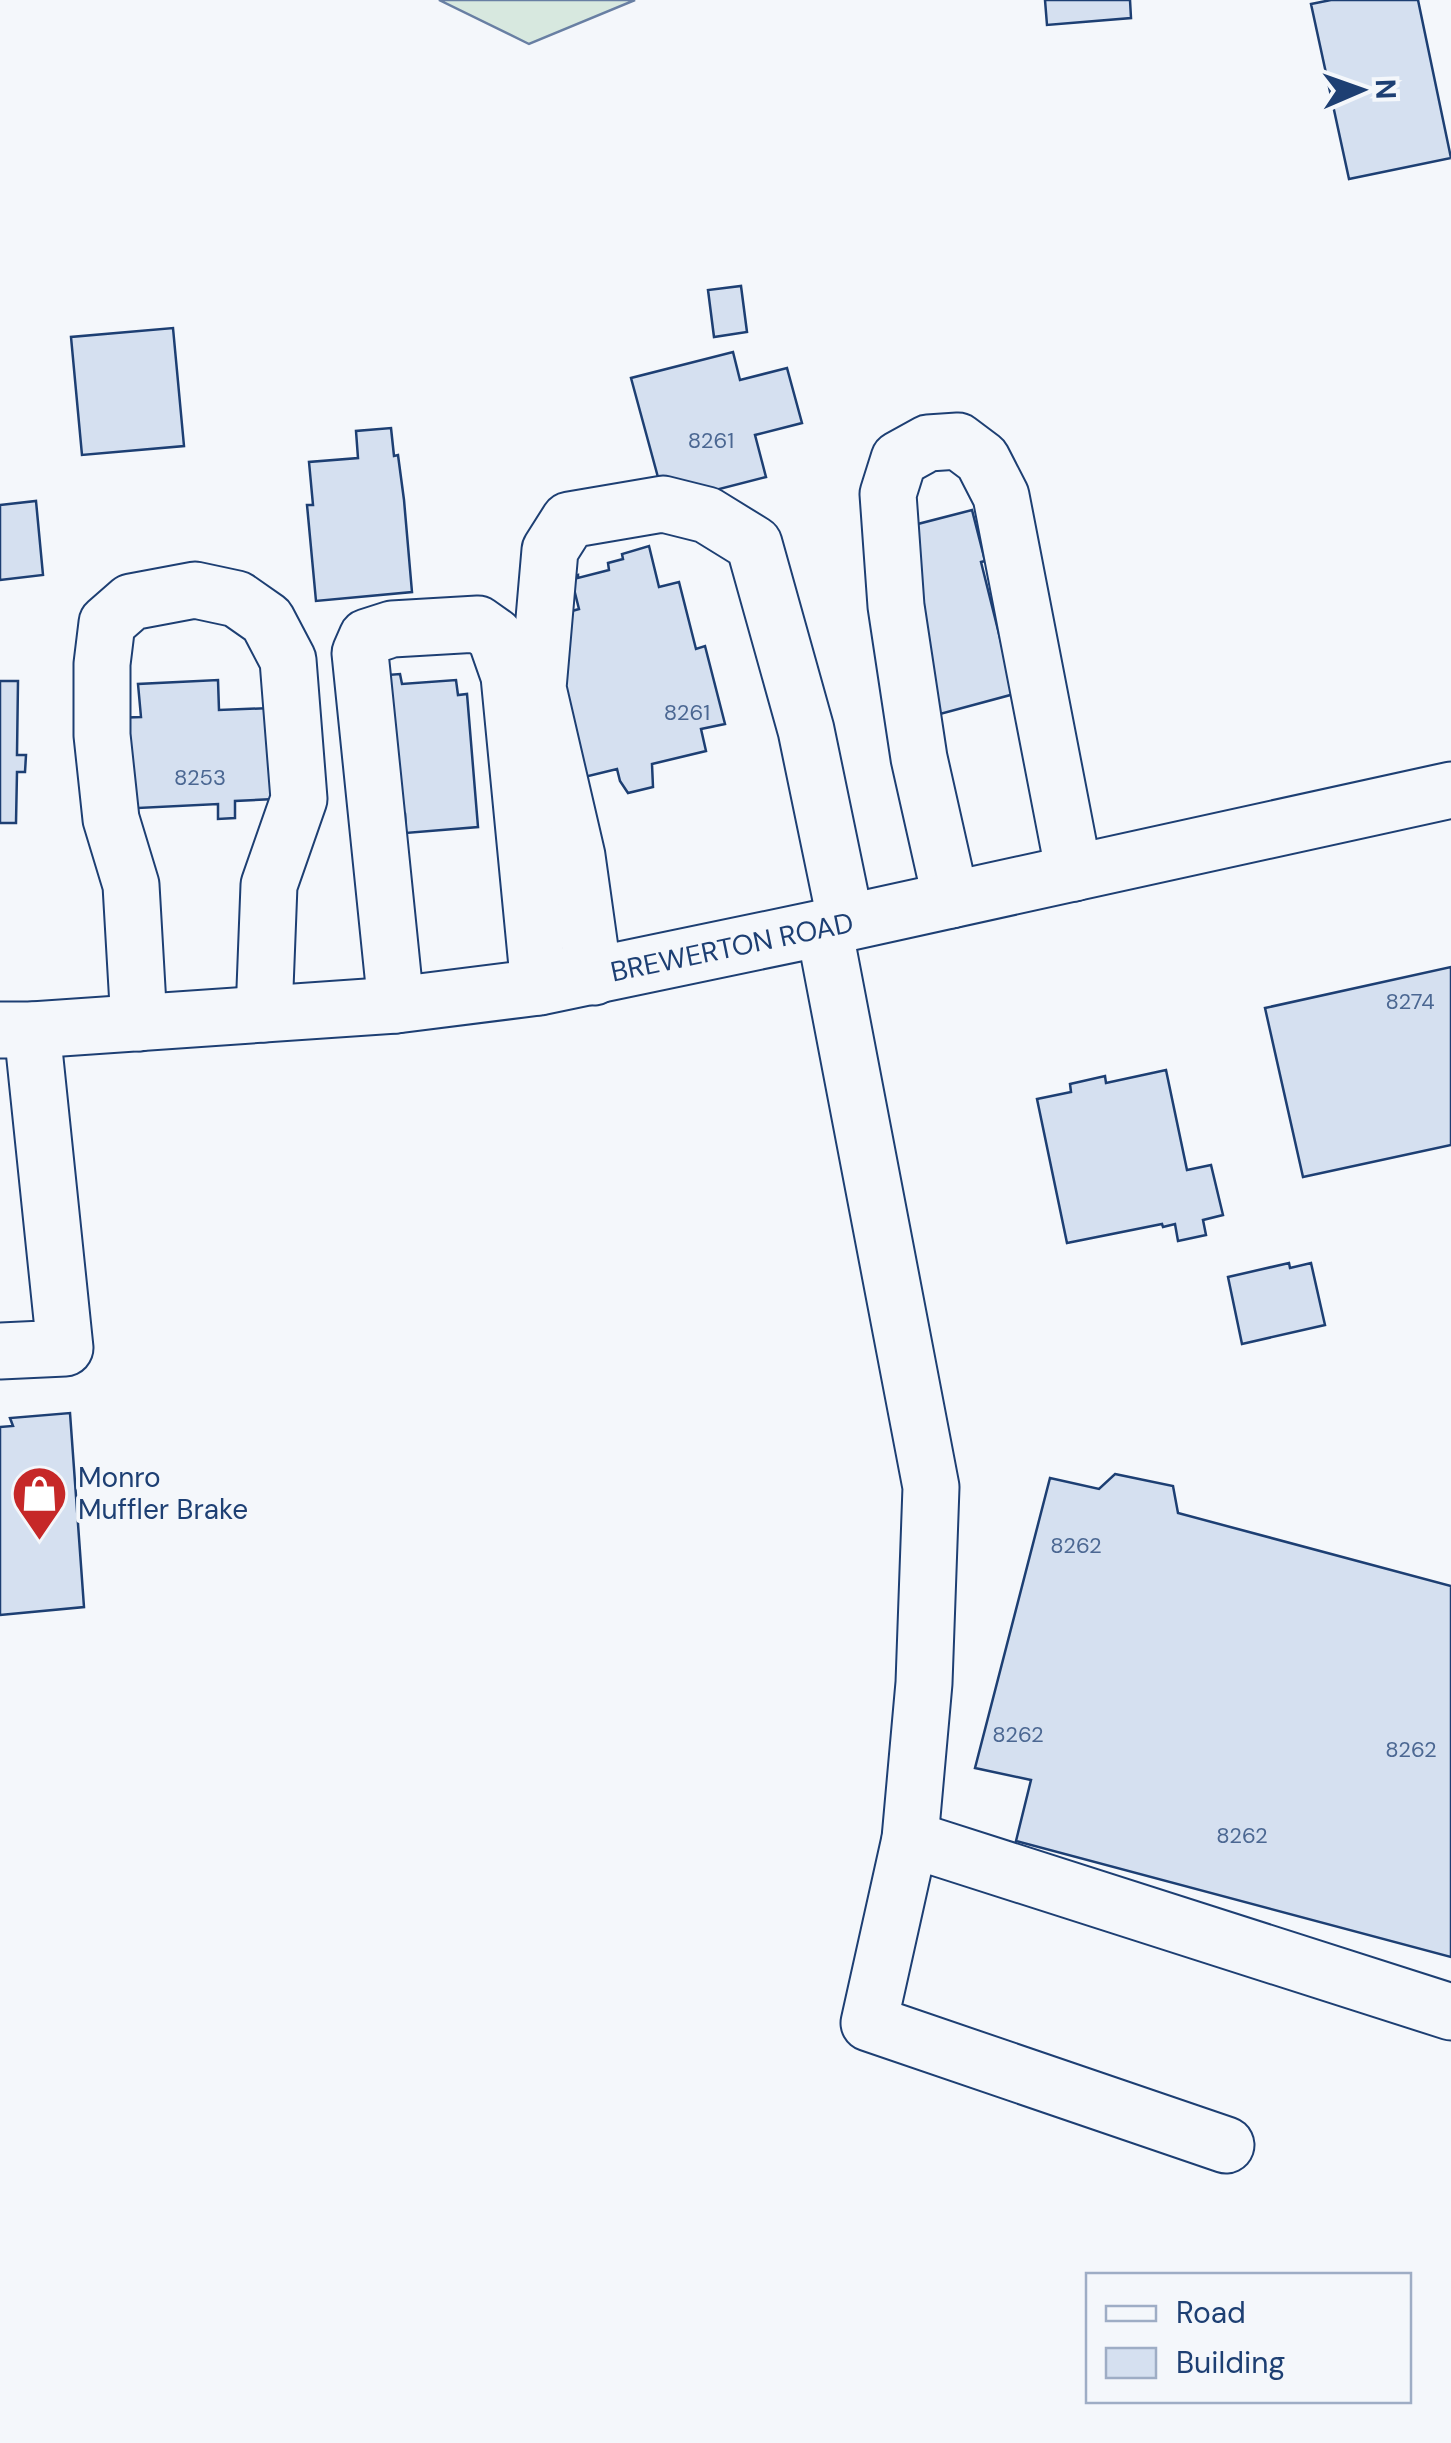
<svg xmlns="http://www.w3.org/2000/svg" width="1451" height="2443" viewBox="0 0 1451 2443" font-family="'DM Sans',sans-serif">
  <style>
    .green { fill: #d7e8df; stroke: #687fa3; stroke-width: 2.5 }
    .building { fill: #d5e0f0; stroke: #1d3f73; stroke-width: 2.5 }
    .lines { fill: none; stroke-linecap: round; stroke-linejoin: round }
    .minor-casing { stroke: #1d3f73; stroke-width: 59 }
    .major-casing { stroke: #1d3f73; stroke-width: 59 }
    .minor { stroke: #f4f7fb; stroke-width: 55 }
    .major { stroke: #f4f7fb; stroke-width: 55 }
    .labels { text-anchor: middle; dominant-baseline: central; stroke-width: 8; stroke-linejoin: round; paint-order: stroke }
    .number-label { font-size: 22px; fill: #4b6792 }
    .street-label { font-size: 28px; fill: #1d3f73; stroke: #f4f7fb }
    .poi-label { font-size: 28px; fill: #1d3f73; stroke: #f4f7fb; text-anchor: start }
  </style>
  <rect width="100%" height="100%" fill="#f4f7fb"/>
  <path class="green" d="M439,0H635L529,44Z"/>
  <g class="building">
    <path d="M1045,0H1130L1131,18L1047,25Z"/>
    <path d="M1331,0H1418L1451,158L1349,179L1311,4Z"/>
    <path d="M741,286L747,332L714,337L708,290Z"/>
    <path d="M173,328L184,446L82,455L71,337Z"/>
    <path d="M733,352L740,380L787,368L802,423L755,435L766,477L665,503L631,378Z"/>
    <path d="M391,428L394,456L398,455L404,500L412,592L316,601L307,505H313L309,462L358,458L356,431Z"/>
    <path d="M36,501L43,575L0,580V505Z"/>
    <path d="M972,510L985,561L981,562L1014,694L940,714L898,539L914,525Z"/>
    <path d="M649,546L659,587L679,582L696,649L705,646L725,724L701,729L706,751L652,764L653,787L628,793L620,781L617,769L572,780L552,628L561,614L579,609L571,577L578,575V578L609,570L608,563L623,559L622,554Z"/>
    <path d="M400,674L402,684L456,680L458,695L467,694L478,827L406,833L405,814H402L362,677Z"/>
    <path d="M218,680L219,710L270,708L274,799L235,801V818L218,819V804L118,809L113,718L141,717L138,684Z"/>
    <path d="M0,681H18L17,755H26L25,772H17L16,823H0Z"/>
    <path d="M1451,967V1145L1303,1177L1265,1008Z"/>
    <path d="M1166,1070L1187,1170L1211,1165L1223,1215L1203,1220L1206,1235L1178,1241L1175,1224L1163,1227L1162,1224L1067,1243L1037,1099L1071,1092L1070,1084L1105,1076L1106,1083Z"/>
    <path d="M1289,1263L1290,1268L1311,1263L1325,1325L1242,1344L1228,1277Z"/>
    <path d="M70,1413L84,1607L0,1615V1427L13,1426L10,1418Z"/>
    <path d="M1115,1474L1173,1486L1178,1513L1451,1586V1957L1016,1841L1031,1780L975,1768L1050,1478L1099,1489Z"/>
  </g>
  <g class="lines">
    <defs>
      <g id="minor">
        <path d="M951,900L919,758L896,606L888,494L899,459L928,443L958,441L982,459L1001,496L1074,873"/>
        <path d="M824,928L931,1487L924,1683L910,1839L869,2023L1226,2145"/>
        <path d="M594,977L577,856L538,688L550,550L569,520L663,504L707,515L754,544L806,730L846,923"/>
        <path d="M396,1005L360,653L367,637L392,629L478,624L495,636L509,676L539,987"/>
        <path d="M139,1023L131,885L111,819L102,735V664L107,623L131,602L195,590L237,599L267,620L288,660L299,799L269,885L264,1014"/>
        <path d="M0,1351L65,1348L32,1030"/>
        <path d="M910,1839L1451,2012"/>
      </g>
      <g id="major">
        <path id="s1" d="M0,1030H32L396,1005L539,987L846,923L1451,790"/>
      </g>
    </defs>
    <use href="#minor" class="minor-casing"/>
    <use href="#major" class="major-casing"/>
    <use href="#minor" class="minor"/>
    <use href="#major" class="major"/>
  </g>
  <defs>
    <symbol id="shop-pin" viewBox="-11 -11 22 30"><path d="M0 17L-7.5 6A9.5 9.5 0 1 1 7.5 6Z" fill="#c62828" stroke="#f4f7fb"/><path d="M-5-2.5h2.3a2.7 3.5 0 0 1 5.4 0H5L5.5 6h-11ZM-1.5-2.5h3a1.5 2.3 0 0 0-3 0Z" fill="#fff"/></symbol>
  </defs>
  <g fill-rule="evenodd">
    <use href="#shop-pin" x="8" y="1462" width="63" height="86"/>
  </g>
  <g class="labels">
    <g class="number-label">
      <text x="711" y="440">8261</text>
      <text x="687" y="712">8261</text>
      <text x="200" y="777">8253</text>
      <text x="1410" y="1001">8274</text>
      <text x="1076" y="1545">8262</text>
      <text x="1018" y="1734">8262</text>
      <text x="1411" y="1749">8262</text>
      <text x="1242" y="1835">8262</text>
    </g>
    <g class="street-label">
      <text stroke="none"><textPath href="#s1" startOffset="738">BREWERTON ROAD</textPath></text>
    </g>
    <g class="poi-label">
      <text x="78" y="1477">Monro<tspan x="78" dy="32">Muffler Brake</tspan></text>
    </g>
  </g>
  <rect x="1086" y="2273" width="325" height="130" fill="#f4f7fb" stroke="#9eadc5" stroke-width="2.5"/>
  <rect x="1106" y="2306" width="50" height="15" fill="#f4f7fb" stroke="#9eadc5" stroke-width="2.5"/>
  <text x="1176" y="2323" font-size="30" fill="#1d3f73">Road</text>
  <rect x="1106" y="2348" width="50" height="30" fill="#d5e0f0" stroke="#9eadc5" stroke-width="2.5"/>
  <text x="1176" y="2373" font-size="30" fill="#1d3f73">Building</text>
  <g transform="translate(1361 90) rotate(88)" stroke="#f4f7fb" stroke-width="8" paint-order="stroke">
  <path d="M0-8L18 38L0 25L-18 38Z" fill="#1d3f73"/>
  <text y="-15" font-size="28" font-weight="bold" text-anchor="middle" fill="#1d3f73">N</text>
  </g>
</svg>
